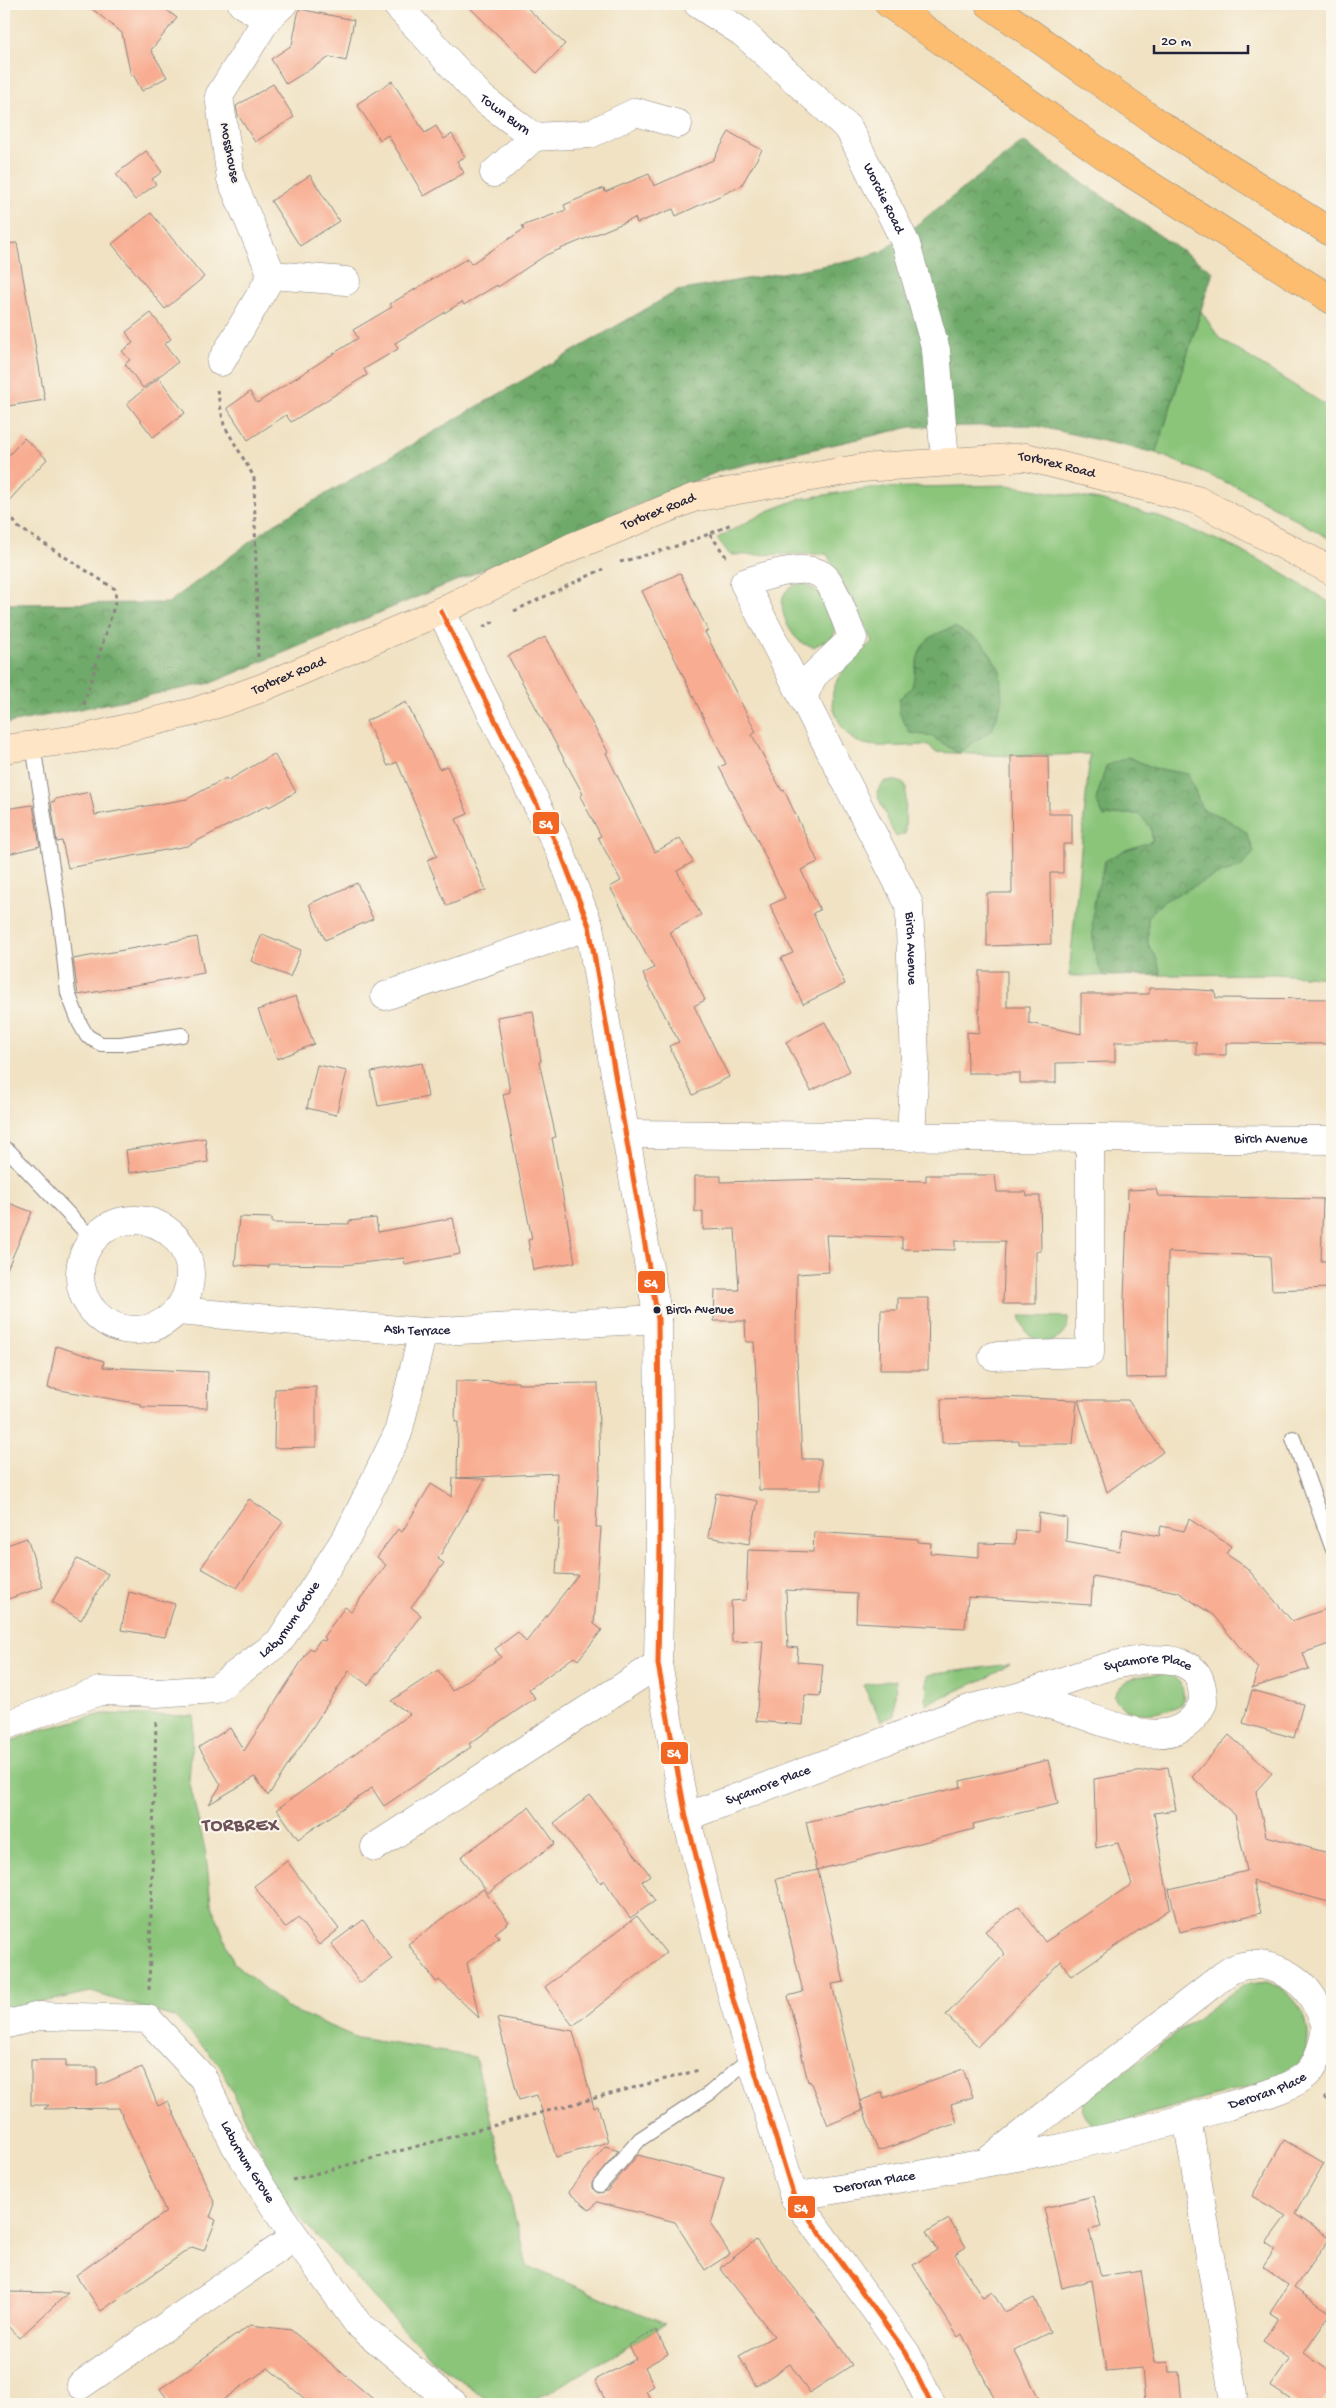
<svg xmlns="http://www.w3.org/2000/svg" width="1336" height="2408" viewBox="0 0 1336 2408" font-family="'Gochi Hand',sans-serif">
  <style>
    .grass { fill: #8bc57a; stroke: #56745a }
    .forest { fill: url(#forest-crowns); stroke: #496652 }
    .building { fill: #f8ad92 }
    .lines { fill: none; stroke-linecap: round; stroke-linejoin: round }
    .lane-casing { stroke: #89827f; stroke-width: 16 }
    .street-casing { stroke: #89827f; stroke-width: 29 }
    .secondary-casing { stroke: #89827f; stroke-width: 29 }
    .highway-casing { stroke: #89827f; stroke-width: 29 }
    .path { stroke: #89827f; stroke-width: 3; stroke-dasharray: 4 4; stroke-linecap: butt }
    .lane { stroke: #fff; stroke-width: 14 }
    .street { stroke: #fff; stroke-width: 28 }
    .secondary { stroke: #fee5c5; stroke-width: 28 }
    .highway { stroke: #fcbd6f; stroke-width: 28 }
    .bus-1-casing { stroke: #fbf7ec; stroke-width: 9 }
    .bus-1 { stroke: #f26522; stroke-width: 5 }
    .bus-dot { fill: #22223b; stroke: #fbf7ec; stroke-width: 2 }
    .labels { text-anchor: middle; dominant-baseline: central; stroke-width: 4; stroke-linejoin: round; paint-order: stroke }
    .bus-label { font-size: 13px; fill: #22223b; stroke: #fbf7ec; text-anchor: start }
    .street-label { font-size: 14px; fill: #22223b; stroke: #fbf7ec }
    .district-label { font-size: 19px; font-weight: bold; letter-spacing: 1px; fill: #6d5359; stroke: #fbf7ec }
    .line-badge { stroke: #fbf7ec; stroke-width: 2 }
    .badge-label { font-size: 14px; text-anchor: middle; font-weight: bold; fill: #fff }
  </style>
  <defs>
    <pattern id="forest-crowns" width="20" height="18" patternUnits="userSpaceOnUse" patternTransform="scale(1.25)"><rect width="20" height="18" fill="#70aa6a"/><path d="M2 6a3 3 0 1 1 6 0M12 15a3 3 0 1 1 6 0" fill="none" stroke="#5c8a58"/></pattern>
  </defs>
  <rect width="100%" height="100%" fill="#fbf7ec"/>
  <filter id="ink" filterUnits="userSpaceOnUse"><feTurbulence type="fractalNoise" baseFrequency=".02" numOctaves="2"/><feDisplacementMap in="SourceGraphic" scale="10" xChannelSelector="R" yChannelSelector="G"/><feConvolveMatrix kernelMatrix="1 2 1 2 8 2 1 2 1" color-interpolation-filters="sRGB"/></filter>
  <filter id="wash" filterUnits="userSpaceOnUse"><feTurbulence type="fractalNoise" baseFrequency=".0096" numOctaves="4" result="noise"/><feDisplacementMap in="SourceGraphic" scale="20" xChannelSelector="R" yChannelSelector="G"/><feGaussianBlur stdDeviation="1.12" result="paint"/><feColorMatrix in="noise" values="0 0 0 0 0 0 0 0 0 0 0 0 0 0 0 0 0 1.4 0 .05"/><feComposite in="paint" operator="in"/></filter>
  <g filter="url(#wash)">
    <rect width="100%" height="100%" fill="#f0e2c3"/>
    <g class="grass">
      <path d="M1201,311L1220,339L1332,409V540L1242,489L1156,453Z"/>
      <path d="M1007,485L1099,500L1154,515L1227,544L1269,565L1332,604V978L1276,974L1069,976L1090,754L1011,756L935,752L929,745C910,745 873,750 856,741C848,737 843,729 839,721C819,685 849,663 873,641L827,554L730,555L717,538L768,511L799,499L870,488Z"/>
      <path d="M803,583L820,593L836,629L833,637L813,647C810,645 805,645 802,643C788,634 774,602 788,589C792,586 798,585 803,583Z"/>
      <path d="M885,781H897L905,784L906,788L905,834L896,837L893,832L878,797L877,791Z"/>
      <path d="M1020,1316L1068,1317C1068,1320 1068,1326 1066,1329C1060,1343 1039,1346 1029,1335C1024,1330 1022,1322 1020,1316Z"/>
      <path d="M1010,1664L989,1677L926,1704L927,1675Z"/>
      <path d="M1167,1674C1181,1679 1186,1690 1182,1704C1163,1715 1124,1721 1114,1696C1123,1674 1146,1675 1167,1674Z"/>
      <path d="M896,1680L894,1716L881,1721L863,1685Z"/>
      <path d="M103,1714L194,1716L189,1780L206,1854L211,1903L234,1963L287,2008L358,2038L475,2057L527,2266L665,2324L529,2404H493L433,2361L285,2202L219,2064L176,2018L91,1992L4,2010V1744L40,1730Z"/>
      <path d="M1267,1982C1272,1984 1277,1986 1281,1988C1307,2003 1318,2043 1297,2066C1293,2070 1287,2074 1282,2078L1102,2126C1091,2125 1087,2122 1082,2111L1084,2101L1230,1994L1247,1984Z"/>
    </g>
    <g class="forest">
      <path d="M1023,142L1213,272L1156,453L1032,425L911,427L722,470L211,683L4,724V604L168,603L274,524L677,291L851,261L883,251Z"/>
      <path d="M955,627L983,643L1000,670L1002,701L992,730L958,753L931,736L910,733L899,712V699L912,687C920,651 915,639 955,627Z"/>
      <path d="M1128,757L1154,768L1188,774L1202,809L1225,818L1246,832L1254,852L1240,868L1216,875L1164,901L1148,916V944L1157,959L1161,975L1105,976C1090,959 1091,921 1095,899C1097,886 1103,874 1105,861L1123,851L1152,841L1151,828L1139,814H1121L1104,817L1096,800L1106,766Z"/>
    </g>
    <g id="blocks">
      <g class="building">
        <path d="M86,4H159L177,18L151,50L167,77L142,91L133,74L131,76L122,33Z"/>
        <path d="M466,4H523L565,44L537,73Z"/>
        <path d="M299,9L354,20L346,61L330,57L286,84L271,59L292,45Z"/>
        <path d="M392,81L425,133L436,126L444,139L452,134L465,157L457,161L464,173L424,196L388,135L380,140L357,104Z"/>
        <path d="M273,84L294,117L255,142L238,115L236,106Z"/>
        <path d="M729,132L762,150L741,186L676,216L673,209L637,223L635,218L546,255L498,287L497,285L464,305L462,302L395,343L398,349L364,369L367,375L291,422L286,415L248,440L227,408L250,392L257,403L358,338L353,330L392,307L390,304L468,258L471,264L524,229L522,226L566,210L564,205L604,188L605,192L649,174L654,186L713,160Z"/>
        <path d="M146,151L162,172L152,179L156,184L135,200L116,174Z"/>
        <path d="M310,175L339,221L300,246L271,201Z"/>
        <path d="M151,213L204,277L165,309L112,244Z"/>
        <path d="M17,243L45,400L8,406L4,378V244Z"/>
        <path d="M151,313L171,339L164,344L178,362L143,388L125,364L130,360L122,351L133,343L126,332Z"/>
        <path d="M159,378L185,413L153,437L127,403Z"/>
        <path d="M24,438L47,459L4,506V461Z"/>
        <path d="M680,573L708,631L705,632L756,732L752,735L782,791L784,790L818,862L801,870L820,910L813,913L845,984L803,1004L781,958L793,953L770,905L785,898L755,835L719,767L726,764L642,591Z"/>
        <path d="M545,637L608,752L606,753L655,852L680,838L693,862L677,871L701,915L670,932L705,1000L694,1006L729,1077L693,1095L669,1046L679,1042L643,974L654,968L610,887L621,881L598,837L601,836L580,796L583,794L508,656Z"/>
        <path d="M406,702L439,769L447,766L468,814L456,819L486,890L447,906L427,860L437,856L397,762L388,766L366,721Z"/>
        <path d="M274,754L296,792L269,807L268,805L187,846L68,868L62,841L57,842L51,802L55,801V799L90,792L95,815L187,799L226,778L227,781Z"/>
        <path d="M1011,756H1048L1049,814H1072V844H1063V873H1050L1051,944L987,946V893H1012Z"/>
        <path d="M33,805L40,846L4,855V809Z"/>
        <path d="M357,883L373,919L325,940L309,904Z"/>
        <path d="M262,934L301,950L290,977L251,961Z"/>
        <path d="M197,937L204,973L78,995L73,959Z"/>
        <path d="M979,971H1007V1007H1029V1023L1081,1034V994H1149V988H1168L1215,991L1216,998L1332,999V1044L1226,1043V1055H1196V1042H1115V1062L1056,1063V1083H1020V1073H968L967,1032L979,1033Z"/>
        <path d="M296,996L314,1044L277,1059L258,1010Z"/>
        <path d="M533,1011L541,1061L539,1062L556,1137L552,1138L575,1262L533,1270L528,1240L532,1239L503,1094L510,1092L497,1017Z"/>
        <path d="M825,1022L850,1071L811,1091L786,1042Z"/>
        <path d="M422,1063L428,1097L378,1106L371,1072Z"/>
        <path d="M317,1065L347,1071L336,1115L307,1108Z"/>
        <path d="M205,1138L208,1162L129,1173L126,1150Z"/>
        <path d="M926,1175H995L997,1192H1026L1027,1196H1040L1041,1251H1036V1304H1003L1005,1241H955V1250L902,1249V1237L826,1235L829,1272L797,1274L796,1337L802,1459H821V1490H759L757,1394L754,1342H746L745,1321H714L715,1290H739L735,1229L703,1230V1211L695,1212V1176H721V1182L825,1179L926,1181Z"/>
        <path d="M1156,1189L1158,1196L1323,1199L1321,1261H1332V1288L1272,1290L1270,1256L1168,1252L1167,1377L1126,1378L1124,1299L1128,1190Z"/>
        <path d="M4,1201L32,1212L4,1276Z"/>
        <path d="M239,1217L272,1218V1223L349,1224V1221L376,1218L378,1232L453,1218L460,1254L405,1265L404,1258L344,1265L269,1264V1267L235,1265Z"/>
        <path d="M898,1298H929L928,1370H880L881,1310H898Z"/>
        <path d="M56,1346L104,1361L103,1367L208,1372L207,1408L141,1407V1404L48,1388Z"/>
        <path d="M456,1381L518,1382V1384L598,1383L600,1479H598L596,1527H601L594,1624L602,1630L578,1660L574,1657L529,1689L535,1698L469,1744L471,1747L384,1806L372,1788L298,1839L277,1809L410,1714L391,1701L438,1670L452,1691L501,1657L495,1649L518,1632L526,1642L578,1575L556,1574L559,1522H555L557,1473L457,1478L458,1422H455Z"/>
        <path d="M316,1387V1447L274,1448L275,1389Z"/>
        <path d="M997,1397L1077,1400L1073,1444H1019V1441L942,1443L941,1399Z"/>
        <path d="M1078,1400H1128L1163,1452L1107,1492Z"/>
        <path d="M453,1478L485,1479L438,1559L444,1563L411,1607L421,1615L368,1685L349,1671L268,1796L255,1777L209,1804L221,1785L199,1747L230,1728L244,1751L310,1648L313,1650L320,1640L325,1641L326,1639L323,1637L345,1607L351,1611L386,1565L377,1557L398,1529L402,1532L431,1484L452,1497Z"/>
        <path d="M716,1493L758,1501L749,1544L708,1537Z"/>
        <path d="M249,1499L283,1522L237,1588L201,1568Z"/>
        <path d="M1039,1513L1067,1518L1066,1541L1119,1551L1123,1529L1159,1536L1161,1526L1184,1531L1189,1519L1231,1546L1226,1554L1246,1567L1292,1621L1332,1607V1643L1303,1653L1309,1669L1252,1688L1258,1669L1213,1615L1178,1592L1093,1576L1091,1605L968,1597L965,1628L856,1622L857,1594L786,1590L788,1647L798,1648L797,1662L823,1664L820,1696L805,1695L803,1725L756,1721L763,1641L732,1642L731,1601L746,1600L748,1550L813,1552L814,1532L918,1539V1542L931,1543L930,1553L979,1557V1543L1015,1544L1016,1530L1038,1531Z"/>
        <path d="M27,1538L43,1587L8,1599L4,1579V1546Z"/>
        <path d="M77,1559L108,1574L81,1620L52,1602Z"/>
        <path d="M129,1592L175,1604L165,1637L121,1630Z"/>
        <path d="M1252,1690L1303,1704L1294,1738L1243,1723Z"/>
        <path d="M1229,1735L1272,1773L1256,1791L1266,1836L1332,1854V1903L1253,1881L1261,1913L1179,1932L1169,1889L1247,1871L1235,1815L1192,1777Z"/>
        <path d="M1048,1760L1058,1804L973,1824L974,1829L817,1870L806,1822L961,1787L960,1781Z"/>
        <path d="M1168,1767L1176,1810L1154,1813L1170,1909L1071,1976L1061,1961L978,2046L946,2015L1005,1954L985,1931L1019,1906L1045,1942L1132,1884L1118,1843L1096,1848L1094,1779Z"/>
        <path d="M590,1795L650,1875L642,1881L655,1901L630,1918L604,1880L601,1883L554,1823Z"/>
        <path d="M529,1807L555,1843L488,1893L461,1857Z"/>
        <path d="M287,1861L339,1929L319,1945L298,1918L285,1928L254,1886Z"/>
        <path d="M818,1870L844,1982L832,1984L862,2111L828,2125L810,2081L808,2082L788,1996L803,1992L776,1879Z"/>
        <path d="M483,1889L509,1922L495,1933L499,1938L467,1963L479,2018L439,1980L436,1982L408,1944Z"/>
        <path d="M637,1916L666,1953L573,2026L545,1987Z"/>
        <path d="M363,1920L392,1959L360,1983L331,1944Z"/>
        <path d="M497,2018L573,2031L594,2108L598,2106L608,2142L556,2157L537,2095L519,2100Z"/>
        <path d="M31,2060H66V2067H97V2086L142,2067L158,2106L168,2101L215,2204L210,2217L216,2220L204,2251L192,2247L101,2311L76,2275L166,2212L119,2108L44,2109L49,2105H31Z"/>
        <path d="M963,2069L973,2097L951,2104L957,2123L878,2151L860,2101L882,2092L884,2098Z"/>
        <path d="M1284,2140L1324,2163L1295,2214L1330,2238L1294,2288L1331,2313L1304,2353L1332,2373V2389L1321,2404H1297L1270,2386L1289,2359L1263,2341L1278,2318L1270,2313L1288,2285L1263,2267L1275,2249L1266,2243L1286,2216L1252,2196Z"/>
        <path d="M605,2146L619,2150L592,2183V2188L598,2193L607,2191L638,2155L724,2178L711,2225L730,2254L705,2270L675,2222L597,2202L590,2210L568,2192Z"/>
        <path d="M1093,2196L1101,2227L1089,2230L1101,2276L1141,2270L1155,2363L1168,2362L1169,2372H1179L1182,2404H1145L1142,2368L1106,2371L1092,2280L1062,2288L1044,2208Z"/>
        <path d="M949,2219L966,2247L955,2254L983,2298L992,2292L1005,2312L1034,2298L1050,2332L1014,2350L1042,2404H997L962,2334L958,2337L913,2265L937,2250L926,2232Z"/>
        <path d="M756,2240L834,2338L852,2365L809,2393L790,2364L756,2386L739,2356L774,2336L720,2268Z"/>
        <path d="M4,2292L68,2293L19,2338L4,2322Z"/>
        <path d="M250,2325L291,2330L379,2404H311L268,2368L217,2404H171L160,2389Z"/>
        <path d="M656,2330L668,2354L645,2367L654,2386L646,2391L653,2404H607L595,2380L636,2359L629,2345Z"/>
      </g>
    </g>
  </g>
  <g filter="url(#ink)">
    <use href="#blocks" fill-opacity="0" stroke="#89827f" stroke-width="1"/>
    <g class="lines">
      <defs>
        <g id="lane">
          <path d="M33,745L59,912L68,993L80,1024L87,1036L101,1044H121L182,1035"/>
          <path d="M4,1148L10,1152L93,1240"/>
          <path d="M1293,1438L1332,1547"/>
          <path d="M600,2185L640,2139L710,2093L751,2057"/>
        </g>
        <g id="street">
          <path d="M242,4L267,19"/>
          <path id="s1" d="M396,4L482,98L534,137L590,134L636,112L678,124"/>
          <path id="s2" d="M698,4L743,33L849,129L906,244L936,350L945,461"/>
          <path d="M494,173L534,137"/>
          <path d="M272,275L346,281"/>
          <path d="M221,362L272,275L231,179L219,96L267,19L283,4"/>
          <path d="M441,611L560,851L589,926L658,1319L660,1546L658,1664L686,1817L734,2003L794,2197L906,2353L931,2404"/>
          <path id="s3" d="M803,698L813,676L853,638C845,620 839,598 828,581C813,559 764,576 744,583L909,904L915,1060L911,1137"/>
          <path d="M385,996L589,926"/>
          <path id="s4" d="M625,1134L1332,1140"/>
          <circle cx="135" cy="1275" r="55"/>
          <path id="s5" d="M177,1311L423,1332L658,1319"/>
          <path d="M993,1356L1090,1353V1138"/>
          <path id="s6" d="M4,1726L100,1691L157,1693L216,1689L279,1642L349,1533L398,1433L423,1332"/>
          <path id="s7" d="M686,1817L972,1708C988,1704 1005,1701 1021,1696C1060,1683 1154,1641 1191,1668C1202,1676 1203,1691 1203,1703C1178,1756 1119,1727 1079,1714C1060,1707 1039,1702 1020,1697"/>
          <path d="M375,1847L658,1664"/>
          <path id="s8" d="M4,2025L39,2016L148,2019L203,2078L235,2145L279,2214L358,2324L454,2404"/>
          <path d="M1187,2118L1233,2395"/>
          <path id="s9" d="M794,2197C939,2171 1087,2149 1228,2106C1249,2099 1292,2089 1308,2073C1317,2064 1327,2036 1325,2024C1323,2016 1316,2003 1312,1997C1296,1973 1263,1958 1236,1968C1227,1971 1218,1980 1211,1985L985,2163"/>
          <path d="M81,2385L295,2237"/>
        </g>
        <g id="secondary">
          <path id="s10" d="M4,749L85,738L197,711L259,689L441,611L572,547L693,498L862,468L1026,457L1197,500L1332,571"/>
        </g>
        <g id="highway">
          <path d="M889,4L1118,165L1332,300"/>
          <path d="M989,4L1159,124L1332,233"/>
        </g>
      </defs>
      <use href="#lane" class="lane-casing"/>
      <use href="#street" class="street-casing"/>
      <use href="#secondary" class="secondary-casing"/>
      <use href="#highway" class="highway-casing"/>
      <g class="path">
        <path d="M217,390L224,425L254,477L258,657"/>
        <path d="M4,507L18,527L115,589L116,600L83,707"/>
        <path d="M710,534L727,558"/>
        <path d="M620,562C659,552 697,541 733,523"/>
        <path d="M514,611L603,569"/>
        <path d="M483,627L495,621"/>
        <path d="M149,1990L156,1722"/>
        <path d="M1324,2097L1332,2105"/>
        <path d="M292,2180L699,2070"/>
      </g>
      <use href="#lane" class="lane"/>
      <use href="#street" class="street"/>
      <use href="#secondary" class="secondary"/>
      <use href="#highway" class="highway"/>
      <defs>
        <path id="bus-1" d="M441,611L560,851L589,926L658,1319L660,1546L658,1664L686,1817L734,2003L794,2197L906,2353L931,2404"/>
      </defs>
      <use href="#bus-1" class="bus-1-casing"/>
      <use href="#bus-1" class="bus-1"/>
    </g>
  </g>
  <circle class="bus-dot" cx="657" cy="1310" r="4.5"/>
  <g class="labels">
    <g class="bus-label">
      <text x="666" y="1310">Birch Avenue</text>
    </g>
    <g class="street-label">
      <text stroke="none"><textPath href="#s1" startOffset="156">Town Burn</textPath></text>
      <text transform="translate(229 153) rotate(79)">Mosshouse</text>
      <text stroke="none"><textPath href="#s2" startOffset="274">Wordie Road</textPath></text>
      <text stroke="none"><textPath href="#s10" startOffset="1105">Torbrex Road</textPath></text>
      <text stroke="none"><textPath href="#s10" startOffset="700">Torbrex Road</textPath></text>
      <text stroke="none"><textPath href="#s10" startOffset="295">Torbrex Road</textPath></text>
      <text stroke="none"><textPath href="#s3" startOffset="636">Birch Avenue</textPath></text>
      <text stroke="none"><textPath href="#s4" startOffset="646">Birch Avenue</textPath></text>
      <text stroke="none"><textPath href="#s5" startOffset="241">Ash Terrace</textPath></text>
      <text stroke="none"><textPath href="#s6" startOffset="321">Laburnum Grove</textPath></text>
      <text stroke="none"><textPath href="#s7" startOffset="489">Sycamore Place</textPath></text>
      <text stroke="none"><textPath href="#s7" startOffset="88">Sycamore Place</textPath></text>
      <text stroke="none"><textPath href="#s9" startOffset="486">Deroran Place</textPath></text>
      <text stroke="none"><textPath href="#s8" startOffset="321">Laburnum Grove</textPath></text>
      <text stroke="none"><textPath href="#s9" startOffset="82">Deroran Place</textPath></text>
    </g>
    <g class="district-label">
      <text x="241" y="1826">TORBREX</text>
    </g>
  </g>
  <g class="line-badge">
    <rect x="532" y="811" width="28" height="24" rx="5" fill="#f26522"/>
    <rect x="637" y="1270" width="29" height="24" rx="5" fill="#f26522"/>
    <rect x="660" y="1741" width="29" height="24" rx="5" fill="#f26522"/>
    <rect x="787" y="2195" width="29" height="24" rx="5" fill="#f26522"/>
  </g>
  <g class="badge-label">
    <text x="546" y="828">54</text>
    <text x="651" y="1287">54</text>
    <text x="674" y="1757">54</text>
    <text x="801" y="2212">54</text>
  </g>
  <rect width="1336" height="2408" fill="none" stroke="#fbf7ec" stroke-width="20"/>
  <path d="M1154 45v8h94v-8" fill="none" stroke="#22223b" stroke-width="2.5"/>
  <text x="1161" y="45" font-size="15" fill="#22223b" stroke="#fbf7ec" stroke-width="4" paint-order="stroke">20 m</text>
</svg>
